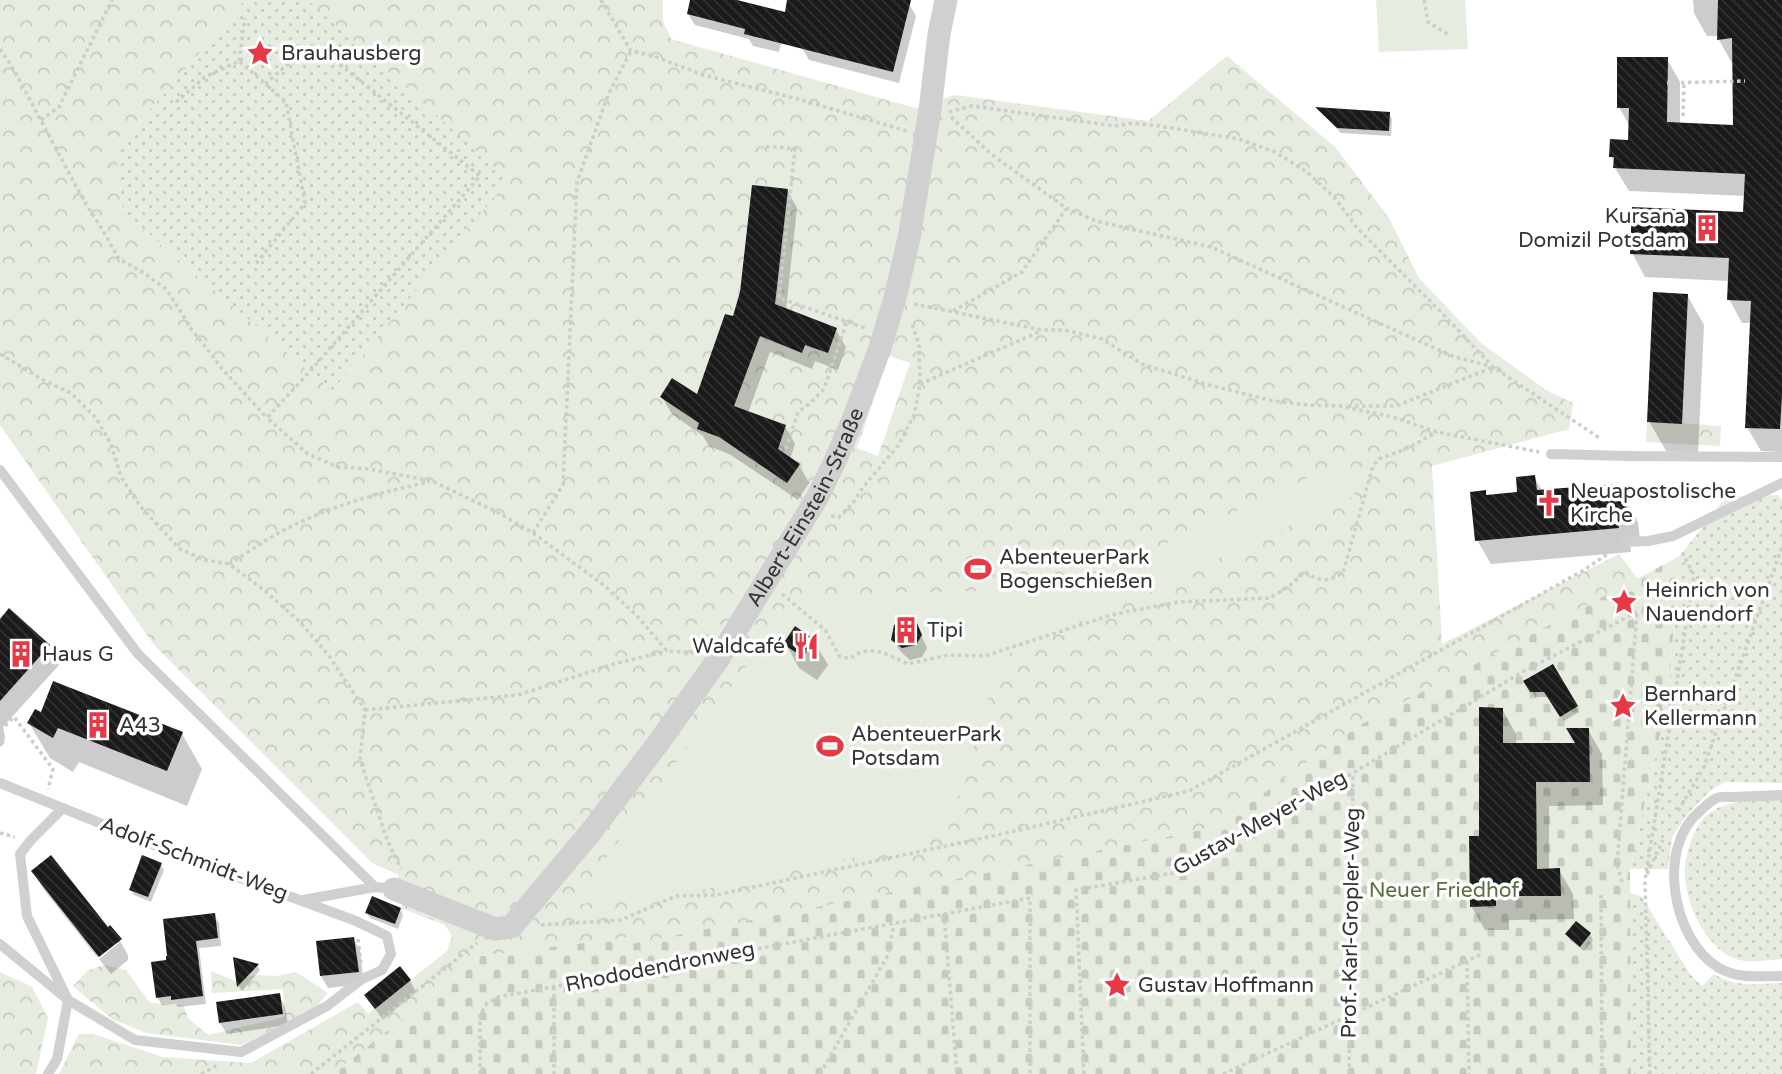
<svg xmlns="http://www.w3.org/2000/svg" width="1782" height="1074" viewBox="0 0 1782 1074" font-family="'Varela Round',sans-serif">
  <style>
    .grass { fill: url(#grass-dots) }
    .forest { fill: url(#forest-crowns); fill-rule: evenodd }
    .cemetery { fill: url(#cemetery-stones) }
    .garden { fill: #e6ecdf }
    .shadow { fill: #0003 }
    .building { fill: url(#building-back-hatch) }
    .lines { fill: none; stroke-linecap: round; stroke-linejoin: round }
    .path { stroke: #cdcdcd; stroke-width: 3.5; stroke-dasharray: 3.5 3.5; stroke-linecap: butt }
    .service { stroke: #d0d0d0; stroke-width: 10 }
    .minor { stroke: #d0d0d0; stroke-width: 23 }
    .labels { text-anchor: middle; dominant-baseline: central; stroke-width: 7; stroke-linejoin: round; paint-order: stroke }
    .poi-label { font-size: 21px; fill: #333; stroke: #fff; text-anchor: start }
    .street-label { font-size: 21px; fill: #333; stroke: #fff }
    .park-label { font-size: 21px; fill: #56703f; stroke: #fff }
  </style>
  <defs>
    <pattern id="grass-dots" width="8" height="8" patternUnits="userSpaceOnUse" patternTransform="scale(1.75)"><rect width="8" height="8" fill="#e6ecdf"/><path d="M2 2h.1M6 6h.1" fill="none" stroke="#c6cbc0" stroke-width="1.8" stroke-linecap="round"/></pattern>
    <pattern id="forest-crowns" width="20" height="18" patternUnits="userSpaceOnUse" patternTransform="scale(1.75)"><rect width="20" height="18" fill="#e6ecdf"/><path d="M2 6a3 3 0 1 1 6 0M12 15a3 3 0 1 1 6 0" fill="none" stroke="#c6cbc0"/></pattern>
    <pattern id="cemetery-stones" width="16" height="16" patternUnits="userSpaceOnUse" patternTransform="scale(1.75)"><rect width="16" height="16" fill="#e6ecdf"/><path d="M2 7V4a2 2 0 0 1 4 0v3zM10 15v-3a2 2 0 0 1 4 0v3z" fill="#c6cbc0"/></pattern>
    <pattern id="building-back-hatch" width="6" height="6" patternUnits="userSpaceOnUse" patternTransform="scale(1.75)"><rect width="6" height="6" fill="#1a1a1a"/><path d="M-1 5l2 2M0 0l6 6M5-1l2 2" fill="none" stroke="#333"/></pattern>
  </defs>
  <rect width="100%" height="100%" fill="#fff"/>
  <g class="grass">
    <path d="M245,0H308L510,180L332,391L123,212L116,149Z"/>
    <path d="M1778,495L1782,500V783L1725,782L1712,789L1687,815L1672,837L1668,869H1630L1667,703L1680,556L1726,497Z"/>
    <path d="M1752,800H1782V959C1769,960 1752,963 1739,960C1708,952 1688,908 1685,879C1683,860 1693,827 1707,815C1720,804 1736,802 1752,800Z"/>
    <path d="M1630,893L1641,896L1690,974L1702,986L1714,974C1736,988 1757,984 1782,983V1074H1631Z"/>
  </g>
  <g class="forest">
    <path d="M0,0H245L116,149L123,212L332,391L509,180L308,0H663V21L671,39L915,108L955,95L1148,121L1227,56L1335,147L1389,218L1419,278L1481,343L1546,390L1573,403L1569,429L1432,466L1442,644L1619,554L1638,579L1360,725L1216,827L631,945V937L481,956L333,1074H59L79,1034H93L163,1057L251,1063L358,1002L368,1014L447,951L452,936L445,925L401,908L406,896L393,891L399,875L372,863L154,645L0,425ZM889,356L910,363L878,456L857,448Z"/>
    <path d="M1682,423L1721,426L1720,446L1681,444Z"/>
    <path d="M103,965L126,970L150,1003L183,1005L188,1018L208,1035L285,1017L283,989L212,993L211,971L235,981L255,975L276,976L296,972L328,993L316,1007L242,1045L146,1033L112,1019L73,986L87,971Z"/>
    <path d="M0,972L32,987L48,1018L36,1074H0Z"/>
  </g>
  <path class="cemetery" d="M1680,556L1667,703L1630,869L1631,1074H333L481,956L631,937L632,944L1216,827L1360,725Z"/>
  <g class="garden">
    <path d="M1376,0H1465L1468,49L1379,52Z"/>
    <path d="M1647,422L1682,423L1681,444L1646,442Z"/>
    <path d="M1343,462L1355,496L1001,657L946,836L849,859L702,890L572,905L798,595L1066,589Z"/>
  </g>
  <g class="shadow">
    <path d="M692,0H731L786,24L779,52L753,46L749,39L695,25L688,14Z"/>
    <path d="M816,0H902L909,4L916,16L899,83L809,60L802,48Z"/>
    <path d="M1693,0H1782V452L1761,451L1747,427L1751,323H1742L1729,299V281L1645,277L1632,253L1745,214L1746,196L1629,191L1615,168V164L1611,156L1630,142V127L1619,107L1667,59L1680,82V125L1735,127L1734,63H1732L1719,40V36H1707L1694,13Z"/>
    <path d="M1318,109L1389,114L1392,119L1391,136L1341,133Z"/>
    <path d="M787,190L797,208L786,310L836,330L846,347L838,370L815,361L812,369L770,352L748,413L785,426L795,444L790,459L799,465L809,483L798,500L731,455L709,446L703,436L672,414L662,397H698L734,319Z"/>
    <path d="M1687,295L1704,325L1698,453L1666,451L1649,421Z"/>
    <path d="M1534,477L1543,492L1616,486L1638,522L1640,539H1630L1631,552L1491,564L1477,540L1485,492L1487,496L1519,493Z"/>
    <path d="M0,621L49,647L59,665L3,727L5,738L4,744L0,747Z"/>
    <path d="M916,624L927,648L922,657L910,660L900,651L893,639Z"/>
    <path d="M814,641L828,665L817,680L799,668L786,644Z"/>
    <path d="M1552,666L1579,712L1564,721L1549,697H1535L1526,682Z"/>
    <path d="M1502,709L1516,734V745L1578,744L1588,730L1602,754L1603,805L1549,806V870H1559L1573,894L1574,919L1509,920V930H1485L1471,906L1481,838Z"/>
    <path d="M29,723L182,734L202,769L187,806L79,762L73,772L50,758Z"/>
    <path d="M160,864L164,870L151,902L134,895L131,890Z"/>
    <path d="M33,872L117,936L128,955V960L111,974L99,959L119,943L117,941L97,957L44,890Z"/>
    <path d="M400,909L403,915L398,929L370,918L367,913Z"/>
    <path d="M214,915L219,923L221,946L199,948L206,1004L178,1007L176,1004L162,1005L157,997L168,961Z"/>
    <path d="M1576,923L1590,934L1593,940L1584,951L1570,940L1567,934Z"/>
    <path d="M353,938L360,950L364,984L328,988L321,976Z"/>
    <path d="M235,959L257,965L260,970L242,991L239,987Z"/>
    <path d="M410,981L416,992L383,1020L366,996Z"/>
    <path d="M279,995L285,1007L288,1025L227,1034L220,1023Z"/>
  </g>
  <g class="building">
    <path d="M690,0H737L785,12L787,0H911L893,72L744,34L745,29L687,14Z"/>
    <path d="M1718,0H1782V395L1780,429L1745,428L1751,301L1727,300L1729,258L1630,254L1632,207L1743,212L1745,174L1613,168L1614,157H1609L1610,139L1628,140L1629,108H1617V57H1668L1667,122L1733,125L1732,38L1717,40Z"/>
    <path d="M1315,107L1390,112L1389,131L1337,128Z"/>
    <path d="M752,185L788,189L775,304L837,328L828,353L805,345L802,353L760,336L734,406L786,425L778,449L800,464L787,483L719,437L697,429L699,423L660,397L672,378L697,394L725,314L733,316L740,292Z"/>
    <path d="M1653,292L1688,294L1682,424L1647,422Z"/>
    <path d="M1535,475L1537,490L1617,484L1618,496H1625L1627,515L1617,516L1619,528L1475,541L1470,492L1486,490V495L1517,492L1516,477Z"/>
    <path d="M9,608L50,645L0,701V619Z"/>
    <path d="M906,618L917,623L922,635L916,645L902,648L891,640L894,625Z"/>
    <path d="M795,626L815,640L803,657L783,644Z"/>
    <path d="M1553,664L1578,706L1560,717L1544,692H1530L1523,681Z"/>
    <path d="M53,681L183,732L167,771L58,728L53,738L27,723L35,709L41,712Z"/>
    <path d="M1479,707L1503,708V743H1575L1566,728H1589L1590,782H1536L1537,869L1560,868L1561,896H1496V906L1470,907L1469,836H1479Z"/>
    <path d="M51,855L108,927L110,925L122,939L99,957L31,871Z"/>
    <path d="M142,855L162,863L148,897L129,890Z"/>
    <path d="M372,896L401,908L395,924L365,913Z"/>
    <path d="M215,913L218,938L196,941L203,996L171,1000V996L156,998L151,962L166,960V956H167L163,919Z"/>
    <path d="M1576,921L1591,933L1580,947L1565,934Z"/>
    <path d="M354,937L359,972L320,976L316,941Z"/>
    <path d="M233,957L259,964L237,987Z"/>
    <path d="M400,966L411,980L375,1009L364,995Z"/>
    <path d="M280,993L283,1014L219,1023L216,1002Z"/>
  </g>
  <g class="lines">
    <g class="path">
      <path d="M601,0L631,51L654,56L703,75L798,99L907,131"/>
      <path d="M1424,0L1428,22L1449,35"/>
      <path d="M0,49L15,72L84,201L102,229L119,259L144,273L167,290L192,330L224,371L267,418"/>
      <path d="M239,61L245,18"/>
      <path d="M1667,83L1745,81"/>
      <path d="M265,84L304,50L329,56L480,176L312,369L267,418L308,454L338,467L369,469L432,481L499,513L533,533L605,586L638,617L667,651L699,653"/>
      <path d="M176,102L205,77L239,61L286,102L305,203L255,265"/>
      <path d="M949,112L972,106L1115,126L1133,123L1159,126L1239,139L1275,152L1307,172L1335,198L1357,228L1438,309L1493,367L1601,439"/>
      <path d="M1683,116L1684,82"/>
      <path d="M951,117L991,154L1066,208L1096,221L1211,247L1452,356L1493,367"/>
      <path d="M41,120L59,107L112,0"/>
      <path d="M766,147H779L795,149L779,298L865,328"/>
      <path d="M914,304L1042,330H1065L1102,339L1142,364L1209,385L1274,401L1308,405L1340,406L1393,417L1437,432L1539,452"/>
      <path d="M953,311L1022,272L1066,209"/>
      <path d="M0,354L45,381L71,393L96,418L111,444L121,477L140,506L180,549L205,560L229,564L264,590L300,622L329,656L365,710L360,760L388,842L401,869"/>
      <path d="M920,384L1041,331"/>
      <path d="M1348,406H1396L1491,368"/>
      <path d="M786,449L798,412L809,404L824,389L847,321"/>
      <path d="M831,516L839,517L852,504L864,486L898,446L914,415L920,384L919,344L911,322"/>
      <path d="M533,533L563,485L577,182L608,95L631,51"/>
      <path d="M229,564C244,555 259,544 275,535C323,508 376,493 429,482"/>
      <path d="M782,594L825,630L840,657C857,659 849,656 862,652C877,647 895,658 908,664L948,655L985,656L1111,615L1178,602L1270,598L1289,586L1305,572C1320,582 1327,582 1343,573L1373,466L1379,459L1406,449L1437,432"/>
      <path d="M365,710L518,695L614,664L667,651"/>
      <path d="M0,731L14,717L53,769L48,789"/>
      <path d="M1678,811L1703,769L1782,547"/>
      <path d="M0,833L15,837"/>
      <path d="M1647,874L1663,840"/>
      <path d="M1622,882L1617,865L1637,612"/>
      <path d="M1601,895L1602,1074"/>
      <path d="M944,914L957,1074"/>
      <path d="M541,925L621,920L676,896L716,895L997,835L1189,791L1584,570L1615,549"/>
      <path d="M358,939L361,963"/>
      <path d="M1467,961L1469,1074"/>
      <path d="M554,987V1074"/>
      <path d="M201,1074L218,1065"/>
      <path d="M311,1074L477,943"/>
      <path d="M480,1074V1015L487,1003L498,997L1030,898V1074"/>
      <path d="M820,1074L888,955L894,924"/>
      <path d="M1084,1074L1076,890L1178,872L1353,773L1519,674L1637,612"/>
      <path d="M1223,1074L1482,954"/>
      <path d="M1349,1074L1353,773"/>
      <path d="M1650,1074L1645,880L1694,575L1681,550"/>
    </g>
    <g class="service">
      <path d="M1551,454L1627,456L1782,457"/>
      <path d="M0,470L138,654L375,887"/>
      <path d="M1625,542L1648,541L1673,536L1782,483"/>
      <path d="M0,783L192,860L356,921L387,936L391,954L382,970L362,979L327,1006L241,1052L135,1040L68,1000L0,944"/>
      <path d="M1782,795C1766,796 1750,796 1733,797C1729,797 1721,796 1717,798C1711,800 1705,807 1700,811C1656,847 1672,940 1719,968C1738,979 1761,976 1782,976"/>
      <path d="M303,900L375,887L394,889"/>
      <path d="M48,1074L57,1059L68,1000L27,916L20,854L31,840L63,808"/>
    </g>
    <path class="minor" id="s1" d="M394,889L495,929L511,927L590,833L656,746L719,658L817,498L836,459L854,417L880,348L895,298L909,238L930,110L939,34L946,0"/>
  </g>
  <defs>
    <symbol id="sight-bare" viewBox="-9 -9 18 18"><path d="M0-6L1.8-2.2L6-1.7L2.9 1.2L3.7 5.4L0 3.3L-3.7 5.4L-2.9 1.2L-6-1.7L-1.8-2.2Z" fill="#e63946" stroke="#fff" stroke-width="2.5" paint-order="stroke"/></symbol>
    <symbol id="building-bare" viewBox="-9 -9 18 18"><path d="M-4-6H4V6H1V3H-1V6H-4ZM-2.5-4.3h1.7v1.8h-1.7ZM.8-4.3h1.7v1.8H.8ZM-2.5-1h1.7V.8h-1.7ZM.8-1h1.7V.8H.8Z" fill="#e63946" stroke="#fff" stroke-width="2.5" paint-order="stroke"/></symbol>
    <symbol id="church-bare" viewBox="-9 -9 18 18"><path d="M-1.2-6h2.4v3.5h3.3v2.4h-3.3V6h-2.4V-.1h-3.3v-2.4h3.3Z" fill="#e63946" stroke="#fff" stroke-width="2.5" paint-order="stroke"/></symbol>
    <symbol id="stadium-bare" viewBox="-9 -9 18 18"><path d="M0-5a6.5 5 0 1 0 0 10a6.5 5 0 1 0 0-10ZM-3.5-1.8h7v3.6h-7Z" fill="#e63946" stroke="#fff" stroke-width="2.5" paint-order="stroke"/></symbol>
    <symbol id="restaurant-bare" viewBox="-9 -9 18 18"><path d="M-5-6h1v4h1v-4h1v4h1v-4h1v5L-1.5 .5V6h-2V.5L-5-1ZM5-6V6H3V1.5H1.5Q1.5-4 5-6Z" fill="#e63946" stroke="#fff" stroke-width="2.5" paint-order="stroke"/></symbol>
  </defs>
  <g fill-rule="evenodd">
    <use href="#sight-bare" x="241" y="34" width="38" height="38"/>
    <use href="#building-bare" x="1688" y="209" width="38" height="38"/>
    <use href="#church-bare" x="1530" y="484" width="38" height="38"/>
    <use href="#stadium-bare" x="959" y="550" width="38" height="38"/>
    <use href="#sight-bare" x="1605" y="583" width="38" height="38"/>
    <use href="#building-bare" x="887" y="611" width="38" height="38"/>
    <use href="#restaurant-bare" x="787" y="627" width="38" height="38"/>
    <use href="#building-bare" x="2" y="635" width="38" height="38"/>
    <use href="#sight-bare" x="1604" y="687" width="38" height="38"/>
    <use href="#building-bare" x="79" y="706" width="38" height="38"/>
    <use href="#stadium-bare" x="811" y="727" width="38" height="38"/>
    <use href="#sight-bare" x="1098" y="966" width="38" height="38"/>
  </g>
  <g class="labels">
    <g class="poi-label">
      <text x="281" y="53">Brauhausberg</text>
      <text x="1686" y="216" text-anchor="end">Kursana<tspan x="1686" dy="24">Domizil Potsdam</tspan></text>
      <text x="1570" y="491">Neuapostolische<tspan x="1570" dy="24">Kirche</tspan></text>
      <text x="999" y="557">AbenteuerPark<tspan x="999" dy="24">Bogenschießen</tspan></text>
      <text x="1645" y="590">Heinrich von<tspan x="1645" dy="24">Nauendorf</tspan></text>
      <text x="927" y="630">Tipi</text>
      <text x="785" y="646" text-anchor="end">Waldcafé</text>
      <text x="42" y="654">Haus G</text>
      <text x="1644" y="694">Bernhard<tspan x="1644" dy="24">Kellermann</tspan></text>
      <text x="119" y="725">A43</text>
      <text x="851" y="734">AbenteuerPark<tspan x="851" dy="24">Potsdam</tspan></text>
      <text x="1138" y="985">Gustav Hoffmann</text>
    </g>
    <g class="street-label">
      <text stroke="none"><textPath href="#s1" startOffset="639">Albert-Einstein-Straße</textPath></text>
      <text transform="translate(1260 823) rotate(-29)">Gustav-Meyer-Weg</text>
      <text transform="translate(194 859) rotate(21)">Adolf-Schmidt-Weg</text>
      <text transform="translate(1351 923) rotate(-89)">Prof.-Karl-Gropler-Weg</text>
      <text transform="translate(660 967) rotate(-11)">Rhododendronweg</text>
    </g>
    <g class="park-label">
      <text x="1444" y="890">Neuer Friedhof</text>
    </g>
  </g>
</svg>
